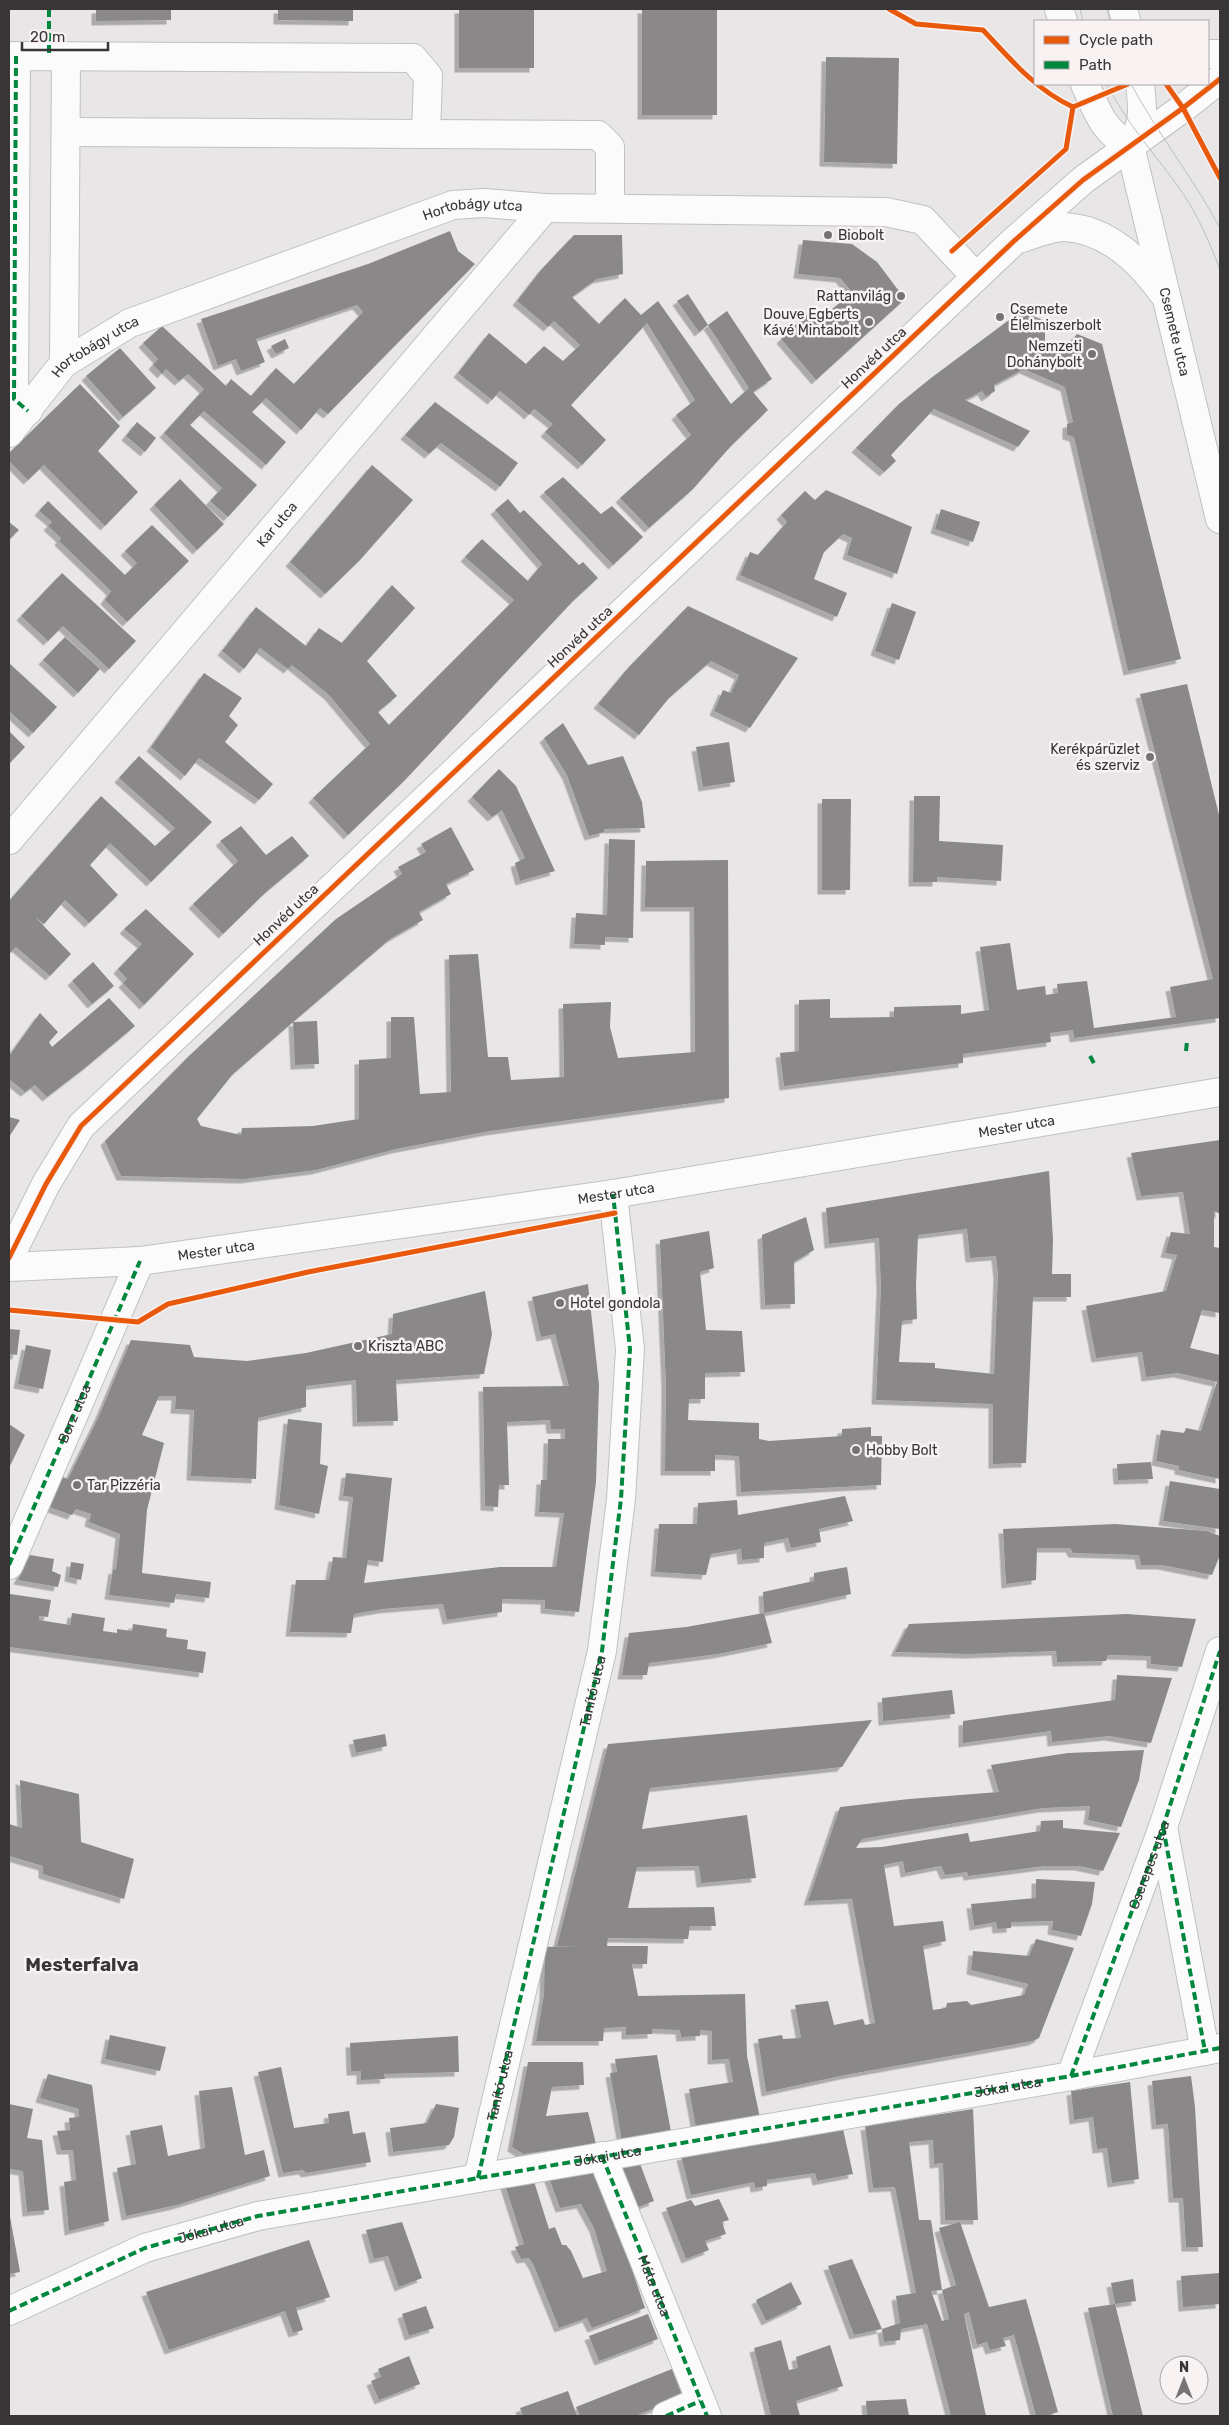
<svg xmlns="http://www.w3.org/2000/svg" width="1229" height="2425" viewBox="0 0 1229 2425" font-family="Rubik,sans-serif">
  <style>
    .building { fill: #8a8888; fill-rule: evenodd; filter: url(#shadow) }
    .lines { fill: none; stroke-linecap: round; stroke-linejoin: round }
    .minor-casing { stroke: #c2c0c0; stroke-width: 30 }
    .minor { stroke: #fcfbfb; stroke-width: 28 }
    .tram { stroke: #c0bfbf; stroke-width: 1 }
    .quiet { stroke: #00873e; stroke-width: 4; stroke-dasharray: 8 4; stroke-linecap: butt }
    .cycleway-casing { stroke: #f8f2f3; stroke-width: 8 }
    .cycleway { stroke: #e8590c; stroke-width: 5 }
    .poi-dot { fill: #757373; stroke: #f8f2f3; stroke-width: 2 }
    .labels { text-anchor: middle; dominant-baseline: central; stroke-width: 5; stroke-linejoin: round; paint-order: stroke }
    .street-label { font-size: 14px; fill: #373535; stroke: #f8f2f3 }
    .poi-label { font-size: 14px; fill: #373535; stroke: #f8f2f3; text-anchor: start }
    .district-label { font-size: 19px; font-weight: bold; fill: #373535; stroke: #f8f2f3 }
  </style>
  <defs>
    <filter id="shadow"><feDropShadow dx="-4.5" dy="4.5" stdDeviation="0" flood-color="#0004"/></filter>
  </defs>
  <rect width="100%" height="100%" fill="#e9e6e7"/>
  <g class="building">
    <path d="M96,9H171V20L96,21Z"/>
    <path d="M278,9H353V21L278,20Z"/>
    <rect x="459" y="9" width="75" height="59"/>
    <rect x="642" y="9" width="75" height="106"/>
    <path d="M826,57L899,58L897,164L824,162Z"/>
    <path d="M450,231L458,251L475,264L328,414L320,408L301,430L266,398L252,412L286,442L266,465L204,411L190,425L257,485L228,517L210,501L222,488L164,433L204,389L188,374L179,381L166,369L162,374L153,365L158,359L143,343L162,326L226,386L231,379L251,396L276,368L294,384L363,312L357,305L256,339L265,362L241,371L236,359L218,366L201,319L368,264Z"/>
    <path d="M574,235H622L623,274L597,279L572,297L599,324L625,298L641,315L658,301L731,404L749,388L708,325L727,311L772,379L753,392L768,410L731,446L693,489L649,528L620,498L691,435L676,415L695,400L647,323L571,405L606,440L582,465L545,432L553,424L534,409L529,415L500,391L492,400L458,373L489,333L526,364L544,346L563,361L580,345L554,321L548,327L517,301L541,270Z"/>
    <path d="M803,240L852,244L877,262L905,299L816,380L781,339L814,307L823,317L852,292L840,278L798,274Z"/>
    <path d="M688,294L708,325L699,332L677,301Z"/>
    <path d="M1021,311L1045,321V342L1064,349L1077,334L1102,344L1181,659L1128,671L1074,437L1067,435V424L1073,422L1065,387L1024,369L994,385L995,391L986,397L982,391L965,400L1030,431L1018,447L934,409L891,455L896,461L884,472L856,448L899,404L931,378Z"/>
    <path d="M285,339L289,348L276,354L271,346Z"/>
    <path d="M120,348L156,388L123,417L86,376Z"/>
    <path d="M80,384L120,426L98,451L138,492L105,526L44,465L28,480L9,461V453Z"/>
    <path d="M435,402L518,463L500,487L441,443L429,454L405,435Z"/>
    <path d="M137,422L156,438L145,452L126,436Z"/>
    <path d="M372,465L413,500L360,560L325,594L290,562Z"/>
    <path d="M563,477L601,514L612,506L643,537L613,565L544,492Z"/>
    <path d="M180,479L224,524L197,550L154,505Z"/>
    <path d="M826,490L912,527L897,574L847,555L852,538L843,534L824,552L814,579L847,593L837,617L740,575L750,552L758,555L787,522L781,515L805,491L815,500Z"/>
    <path d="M508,499L520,513L524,510L579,565L583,562L598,578L574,600L405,780L348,835L313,798L370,744L329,695L292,665L288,669L260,648L244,669L222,651L256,607L306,646L319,628L342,643L392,585L415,608L367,661L397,696L378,712L389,725L514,600L465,557L482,539L528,581L542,564L495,510Z"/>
    <path d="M48,501L125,575L137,563L125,551L152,525L189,561L127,622L105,600L111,591L59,541L61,538L48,526L52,522L39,511Z"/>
    <path d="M941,509L980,522L973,542L935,529Z"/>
    <path d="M9,522L19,530L9,540Z"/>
    <path d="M62,573L136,641L109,669L63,626L48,641L21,616Z"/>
    <path d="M892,603L916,612L899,660L875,651Z"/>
    <path d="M688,606L798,658L750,728L714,711L723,690L731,693L739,675L711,661L669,698L639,735L598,704L629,667Z"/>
    <path d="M65,637L100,669L78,693L43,660Z"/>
    <path d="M9,663L57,707L33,733L9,711Z"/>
    <path d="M204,673L242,698L229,716L238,725L225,742L273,784L259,800L199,758L185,776L151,747Z"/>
    <path d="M1187,684L1220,819V1018L1074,1038L1073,1030L1050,1033L1051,1042L963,1054V1063L784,1086L780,1053L799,1051V1000L830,999V1018L894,1017V1007L961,1005V1014L989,1010L980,947L1010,943L1017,990L1045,986L1046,995L1058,993L1057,984L1087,981L1094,1028L1176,1017L1170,987L1213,979L1140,694Z"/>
    <path d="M563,723L588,765L623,756L642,802L645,828L604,829V832L589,836L567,775L544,738Z"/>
    <path d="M9,731L25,747L9,764Z"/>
    <path d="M729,742L735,782L703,787L696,747Z"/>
    <path d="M139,756L212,822L151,882L110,843L90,865L118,895L89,923L65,900L44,924L35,917L71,954L50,976L16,947L9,954V901L101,796L155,846L175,828L119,778Z"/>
    <path d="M499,769L516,786L555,871L520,881L515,863L525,858L502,810L492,817L472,797Z"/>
    <path d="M914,796H940L939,841L1003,845L1001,881L937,877V882H913Z"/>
    <path d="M822,799H851L850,890H822Z"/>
    <path d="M241,826L266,855L292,836L309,856L266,892L223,934L193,904L238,861L220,841Z"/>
    <path d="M451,827L474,870L446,884L451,894L419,912L423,920L390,939L293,1022L317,1021L319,1064L295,1065L293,1022L233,1074L197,1119L201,1126L241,1135L242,1128L313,1126L359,1119V1060L391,1058V1017H414L420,1094L451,1092L449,955L478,954L488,1057H508L511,1080L564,1077L563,1004L611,1002L610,1027L618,1058L695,1052L694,907H645L646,861L728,860L729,1098L490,1131L396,1149L316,1170L245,1179L121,1176L105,1141L189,1056L336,919L402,874L398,867L426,852L421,844Z"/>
    <path d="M609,839L635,840L633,938L605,937V945L574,944L576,913L607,915Z"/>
    <path d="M146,909L194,954L144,1005L123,983L127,979L118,969L142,944L124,929Z"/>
    <path d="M93,962L114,986L92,1004L72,981Z"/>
    <path d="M109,998L135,1026L86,1067L47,1097L35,1085L25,1092L9,1079V1056L40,1013L58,1032L49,1042L52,1047Z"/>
    <path d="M9,1117L20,1120L9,1137Z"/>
    <path d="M1220,1140V1214L1214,1211V1247L1220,1248V1313L1202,1310L1190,1348L1220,1355V1479L1179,1470V1466L1156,1461L1161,1430L1184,1433L1186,1428L1201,1431L1217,1382L1178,1373L1146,1377L1142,1352L1096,1358L1086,1306L1166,1291L1177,1255L1165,1253L1171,1232L1190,1234L1183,1192L1141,1196L1131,1153Z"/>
    <path d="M1049,1171L1053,1240L1052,1274H1071V1297H1033L1026,1463L993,1464V1404L876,1400L881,1287L879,1238L829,1244L826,1208ZM967,1229L970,1258L996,1256L998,1274L994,1374L935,1368V1363L899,1362L902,1321L917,1319L916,1285L918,1235Z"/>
    <path d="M806,1217L814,1250L794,1262L795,1304L765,1305L762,1235Z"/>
    <path d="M709,1231L714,1268L700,1272L706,1330L742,1331L745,1372L705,1373V1399H689L688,1420L759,1423V1439L769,1441L842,1436V1429L871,1427V1436H882L881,1485L741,1492L739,1456L715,1455V1471H665L666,1385L660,1240Z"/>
    <path d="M588,1284L599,1385L596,1482L579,1612L545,1609V1600L502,1599V1612L447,1620L443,1604L383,1609L354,1614L351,1633L290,1632L296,1580H329L333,1557L346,1558L353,1497L343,1496L346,1473L392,1478L383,1562L368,1560L364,1583L500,1567H556L564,1513L539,1512L541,1480H547L548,1439H565V1429H551L550,1420L507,1422L509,1485H499L498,1507L485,1506L483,1387L569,1386L555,1334L541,1337L532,1297Z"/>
    <path d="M485,1291L492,1334L484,1374L396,1380L398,1421L357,1422L356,1380L306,1386V1407L258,1418L256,1479L191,1476L194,1410L175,1409L176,1396H159L142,1435L164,1443L147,1510L142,1573L211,1582L209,1598L176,1594L174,1603L109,1595L113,1569L116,1570L120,1534L89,1522L91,1514L76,1509L72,1515L49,1507L60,1476L68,1479L99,1416L131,1340L190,1345L194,1357L247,1361L306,1353L392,1334L393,1314Z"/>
    <path d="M9,1329L20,1330L17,1355L9,1354Z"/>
    <path d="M26,1345L51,1350L43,1389L18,1384Z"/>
    <path d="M288,1419L322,1423L320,1464L328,1466L319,1514L279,1505Z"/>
    <path d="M9,1424L25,1435L9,1468Z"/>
    <path d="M1151,1462L1153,1479L1118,1480L1117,1464Z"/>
    <path d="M1170,1481L1220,1489V1529L1163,1521Z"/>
    <path d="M845,1496L853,1521L819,1529L821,1542L791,1548L788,1538L764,1543V1558L742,1560L741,1549L711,1554L706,1575L655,1572L659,1524H697L698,1503L737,1500L738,1515Z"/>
    <path d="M1115,1524L1207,1531L1220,1536V1555L1212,1575L1162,1565H1141L1139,1555L1073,1553L1070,1548H1037L1036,1580L1006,1584L1003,1529Z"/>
    <path d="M30,1555L54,1559L52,1571L61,1575L58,1587L18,1580Z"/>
    <path d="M71,1562L84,1564L81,1580L69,1577Z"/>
    <path d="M847,1567L851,1594L764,1613L763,1592L814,1581V1573Z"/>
    <path d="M10,1594L51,1600L48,1617L39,1616V1620L70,1625L72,1613L105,1618L103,1631L117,1633V1629L132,1631L133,1624L167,1629L166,1637L188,1640L187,1649L206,1652L203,1673L9,1647Z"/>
    <path d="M764,1613L772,1643L718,1654L649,1663L647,1675H622L629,1633L686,1627Z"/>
    <path d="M1127,1614L1196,1619L1182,1667L1151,1664V1656L1108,1655L1106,1661L1057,1662L1056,1651L969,1654L895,1652L909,1624Z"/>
    <path d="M1117,1675L1172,1678L1151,1743L1109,1736L1052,1742L1051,1731L963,1743V1721L1115,1700Z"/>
    <path d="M952,1690L955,1714L883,1721L882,1698Z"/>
    <path d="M872,1720L842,1767L650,1788L642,1829L747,1815L756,1878L701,1883L699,1866L637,1867L628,1908L714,1907L716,1926H690L688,1939L608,1938L607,1946H648L647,1964H632L638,1996L745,1994L747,2056L760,2118L696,2128L689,2089L733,2082L729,2059L712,2060V2031L700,2030V2036L681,2037L680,2030L652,2029V2034L626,2035V2027L604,2028L603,2041H536L544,1995L545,1947L578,1946H557L608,1744Z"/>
    <path d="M385,1734L387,1746L356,1753L353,1740Z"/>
    <path d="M1144,1750L1139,1780L1121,1827L1088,1820L1090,1806L1043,1808L862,1839L856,1848L882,1847L968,1833L970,1842L1040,1831L1041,1821L1063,1820V1828L1120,1833L1103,1871L1079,1866H1045L968,1876L967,1872L945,1875L941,1866L905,1873L903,1861L884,1865L894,1926L943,1921L946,1941L923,1946L933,2010L946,2008L947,2003L967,2001L971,2005L1024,1995L1028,1984L971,1970L973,1951L1029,1956L1036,1939L1074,1948L1039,2038L1033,2041L845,2075L766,2092L758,2039L782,2035L783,2039L801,2038L795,2005L828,2001L834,2025L863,2019L865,2025L875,2023L852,1899L808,1901L840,1807L909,1799L999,1792L991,1765L1068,1753Z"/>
    <path d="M20,1780L79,1794L81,1842L134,1859L124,1899L43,1874V1866L9,1856V1824L22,1828Z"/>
    <path d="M1036,1879L1095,1882L1092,1904L1081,1936L1052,1930L1053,1921L1011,1922V1928L997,1929L996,1922L974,1926L971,1904L1036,1898Z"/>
    <path d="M110,2035L166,2047L160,2071L105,2059Z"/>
    <path d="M458,2036L459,2072L384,2074L385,2079L361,2080V2071H351L350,2043Z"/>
    <path d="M657,2055L671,2132L622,2141L610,2073L617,2072L615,2059Z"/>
    <path d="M528,2062H583L584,2085L552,2087L546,2116L588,2112L596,2144L523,2154L512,2147Z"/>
    <path d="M281,2067L294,2128L329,2123L328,2114L349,2111L353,2134L365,2132L371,2162L306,2173L303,2170L283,2173L258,2072Z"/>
    <path d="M48,2074L92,2085L109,2221L69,2231L64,2182L76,2180L73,2150H61L57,2131L70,2130L69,2118L79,2117V2109L40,2098Z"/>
    <path d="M1191,2076L1195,2107L1203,2247H1186L1183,2198H1173L1168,2124L1156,2125L1152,2081Z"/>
    <path d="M1130,2082L1139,2179L1112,2183L1107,2148L1097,2149L1093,2117L1074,2120L1071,2091Z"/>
    <path d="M232,2087L245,2155L264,2150L270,2176L177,2205L126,2216L117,2168L136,2164L130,2131L162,2125L168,2156L205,2148L199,2091Z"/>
    <path d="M9,2104L33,2109L27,2138L42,2140L49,2210L27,2212L23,2171L10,2169Z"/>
    <path d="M436,2104L459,2108L454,2137L449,2145L393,2152L390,2128L427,2123Z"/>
    <path d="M973,2109L978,2220H945L943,2163L934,2164L933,2140L909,2142L919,2220H931L942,2290L931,2291L942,2321L949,2319L942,2290L956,2285L939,2228L960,2222L989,2307L1026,2299L1058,2412L1046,2416H1036L1014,2335L1003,2338L1006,2346L990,2350L987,2342L977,2345L969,2312L964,2314L986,2416H951L927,2324L901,2329L900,2340L884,2342L882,2329L900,2323L896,2296L916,2293L895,2187L873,2188L865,2126Z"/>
    <path d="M843,2129L853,2174L817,2181L815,2173L767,2180V2186L755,2188L754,2182L691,2195L681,2156Z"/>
    <path d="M639,2161L654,2201L630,2210L616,2169Z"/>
    <path d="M594,2171L616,2222L645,2308L592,2328L587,2318L559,2328L534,2266L529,2258L521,2259L515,2247L524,2244L504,2182L532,2175L549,2229L555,2227L562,2245H566L571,2251L583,2278L607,2271L594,2228L581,2204L560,2208L548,2175Z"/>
    <path d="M719,2199L729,2220L722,2222L726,2234L705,2241L709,2250L686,2259L666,2208L691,2200L695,2206Z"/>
    <path d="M9,2211L20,2272L9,2274Z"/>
    <path d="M402,2222L422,2278L399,2287L388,2256L374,2259L366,2230Z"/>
    <path d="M309,2240L330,2297L296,2308L303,2330L293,2333L285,2311L169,2350L146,2292Z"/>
    <path d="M852,2259L882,2329L854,2335L828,2266Z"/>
    <path d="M1220,2273V2304L1183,2307L1181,2276Z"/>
    <path d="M1133,2279L1136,2301L1115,2304L1111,2283Z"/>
    <path d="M791,2282L802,2304L766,2321L756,2300Z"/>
    <path d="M1115,2304L1143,2416H1113L1088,2308Z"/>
    <path d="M426,2306L434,2328L409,2336L402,2314Z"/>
    <path d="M648,2314L658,2339L599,2361L589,2336Z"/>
    <path d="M781,2340L789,2370L798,2368L796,2357L830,2345L843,2386L796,2401L800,2416H771L754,2348Z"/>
    <path d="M409,2356L420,2384L379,2400L371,2381L381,2377L378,2369Z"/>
    <path d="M672,2369L683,2397L635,2416H580L576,2407Z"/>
    <path d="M568,2391L577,2416H523L520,2408Z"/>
    <path d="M906,2399L909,2416H867L866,2401Z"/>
  </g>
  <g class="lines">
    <defs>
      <g id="minor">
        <path d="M1059,9L1063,21"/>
        <path d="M1123,9L1126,21"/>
        <path d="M1208,54H1220"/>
        <path d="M9,56L413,58L428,76L426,133"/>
        <path d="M16,56L14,399L28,411"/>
        <path d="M1085,84C1097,111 1103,131 1130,146"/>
        <path d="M67,132L598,135L610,147V207"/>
        <path id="s1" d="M1130,146L1220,519"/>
        <path d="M1130,146C1145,123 1143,110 1140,84"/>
        <path d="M1022,238C1035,234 1051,227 1064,227C1106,229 1139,260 1162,292"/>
        <path d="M64,363L66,57"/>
        <path id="s2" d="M9,433L64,363L130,323L453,205L484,203L545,208L886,212L923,220L976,277"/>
        <path id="s3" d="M9,840L545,208"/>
        <path d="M9,1258L46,1184L81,1126L1014,241L1083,180L1183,108L1220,79"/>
        <path id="s4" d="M9,1267L140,1261L613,1194L1220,1092"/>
        <path d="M9,1565L140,1261"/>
        <path d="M1163,1827L1205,2051"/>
        <path d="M1071,2076L1163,1827L1220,1651"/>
        <path d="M602,2156L707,2416"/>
        <path d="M478,2178L602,1651L621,1499L630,1349L613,1194"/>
        <path id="s5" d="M9,2311L145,2248L258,2216L1071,2076L1220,2048"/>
        <path d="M666,2416L700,2401"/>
      </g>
    </defs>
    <use href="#minor" class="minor-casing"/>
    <use href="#minor" class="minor"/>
    <g class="tram">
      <path d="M1080,9L1083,21"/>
      <path d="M1107,9L1110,21"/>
      <path d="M1107,84C1125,121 1153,152 1177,185C1196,211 1209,240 1220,270"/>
      <path d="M1131,84C1158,134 1193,178 1220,228"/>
    </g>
    <g class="quiet">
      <path d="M49,9V57"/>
      <path d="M16,56L14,399L28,411"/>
      <path d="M1186,1051L1187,1041"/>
      <path d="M1090,1056L1095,1065"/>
      <path id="s6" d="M9,1565L140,1261"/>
      <path d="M1163,1827L1205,2051"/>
      <path id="s7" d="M1071,2076L1163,1827L1220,1651"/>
      <path id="s8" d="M602,2156L707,2416"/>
      <path id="s9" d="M478,2178L602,1651L621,1499L630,1349L613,1194"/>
      <path d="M9,2311L145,2248L258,2216L1071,2076L1220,2048"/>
      <path d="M666,2416L700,2401"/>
    </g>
    <defs>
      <g id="cycleway">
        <path d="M889,9L916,24L983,30C1010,59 1036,90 1073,107L1128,84"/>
        <path d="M1166,84L1183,108L1220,178"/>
        <path d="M952,251L1066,149L1073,107"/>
        <path d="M9,1258L46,1184L81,1126L1014,241L1083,180L1183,108L1220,79"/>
        <path d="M9,1310L138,1322L168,1304L308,1272L615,1213"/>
      </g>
    </defs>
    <use href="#cycleway" class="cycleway-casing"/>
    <use href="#cycleway" class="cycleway"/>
  </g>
  <g class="poi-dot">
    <circle cx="828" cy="235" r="5"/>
    <circle cx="901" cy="296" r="5"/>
    <circle cx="1000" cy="317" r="5"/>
    <circle cx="869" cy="322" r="5"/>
    <circle cx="1092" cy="354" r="5"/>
    <circle cx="1150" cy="757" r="5"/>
    <circle cx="560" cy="1303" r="5"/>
    <circle cx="358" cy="1346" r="5"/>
    <circle cx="856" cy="1450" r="5"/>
    <circle cx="77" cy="1485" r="5"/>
  </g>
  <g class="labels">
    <g class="street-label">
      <text stroke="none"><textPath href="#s2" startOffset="529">Hortobágy utca</textPath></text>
      <text stroke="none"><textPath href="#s1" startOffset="191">Csemete utca</textPath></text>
      <text stroke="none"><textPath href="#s2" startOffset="124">Hortobágy utca</textPath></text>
      <text transform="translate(874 358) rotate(-43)">Honvéd utca</text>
      <text stroke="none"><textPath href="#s3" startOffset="414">Kar utca</textPath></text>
      <text transform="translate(580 637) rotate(-43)">Honvéd utca</text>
      <text transform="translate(286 915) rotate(-43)">Honvéd utca</text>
      <text stroke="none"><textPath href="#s4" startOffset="1018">Mester utca</textPath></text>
      <text stroke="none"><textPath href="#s4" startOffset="612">Mester utca</textPath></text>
      <text stroke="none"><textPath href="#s4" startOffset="208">Mester utca</textPath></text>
      <text stroke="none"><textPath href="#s6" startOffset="165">Borz utca</textPath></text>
      <text stroke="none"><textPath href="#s9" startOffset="500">Tanító utca</textPath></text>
      <text stroke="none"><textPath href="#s7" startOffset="225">Cserepes utca</textPath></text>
      <text stroke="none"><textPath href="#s9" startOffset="95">Tanító utca</textPath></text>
      <text stroke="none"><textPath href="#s5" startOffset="1028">Jókai utca</textPath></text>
      <text stroke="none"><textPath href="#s5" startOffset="622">Jókai utca</textPath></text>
      <text stroke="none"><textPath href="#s5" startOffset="218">Jókai utca</textPath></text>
      <text stroke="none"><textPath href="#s8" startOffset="140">Máta utca</textPath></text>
    </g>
    <g class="poi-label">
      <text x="838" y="235">Biobolt</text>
      <text x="891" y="296" text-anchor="end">Rattanvilág</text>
      <text x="1010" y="309">Csemete<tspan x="1010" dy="16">Élelmiszerbolt</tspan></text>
      <text x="859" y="314" text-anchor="end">Douve Egberts<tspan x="859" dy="16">Kávé Mintabolt</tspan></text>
      <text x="1082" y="346" text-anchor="end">Nemzeti<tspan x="1082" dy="16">Dohánybolt</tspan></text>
      <text x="1140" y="749" text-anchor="end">Kerékpárüzlet<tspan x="1140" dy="16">és szerviz</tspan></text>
      <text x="570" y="1303">Hotel gondola</text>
      <text x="368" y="1346">Kriszta ABC</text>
      <text x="866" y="1450">Hobby Bolt</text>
      <text x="87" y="1485">Tar Pizzéria</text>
    </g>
    <g class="district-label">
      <text x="82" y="1964">Mesterfalva</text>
    </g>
  </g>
  <rect width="1229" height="2425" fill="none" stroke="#373535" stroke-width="20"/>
  <rect x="1034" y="20" width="175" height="65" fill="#f8f2f3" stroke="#aba6a7"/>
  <rect x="1044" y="36" width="25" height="8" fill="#e8590c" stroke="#aba6a7"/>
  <text x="1079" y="45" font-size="15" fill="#373535">Cycle path</text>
  <rect x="1044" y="61" width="25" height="8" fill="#00873e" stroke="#aba6a7"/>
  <text x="1079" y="70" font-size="15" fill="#373535">Path</text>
  <g transform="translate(1184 2380)"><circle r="24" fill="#f8f2f3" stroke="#aba6a7"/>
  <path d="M0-4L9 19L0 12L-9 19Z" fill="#757373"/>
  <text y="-8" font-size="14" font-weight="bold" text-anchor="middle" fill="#373535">N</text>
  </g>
  <path d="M22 42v8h86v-8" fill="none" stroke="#373535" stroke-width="2.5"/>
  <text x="30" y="42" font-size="15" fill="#373535" stroke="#f8f2f3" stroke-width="4" paint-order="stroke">20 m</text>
</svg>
